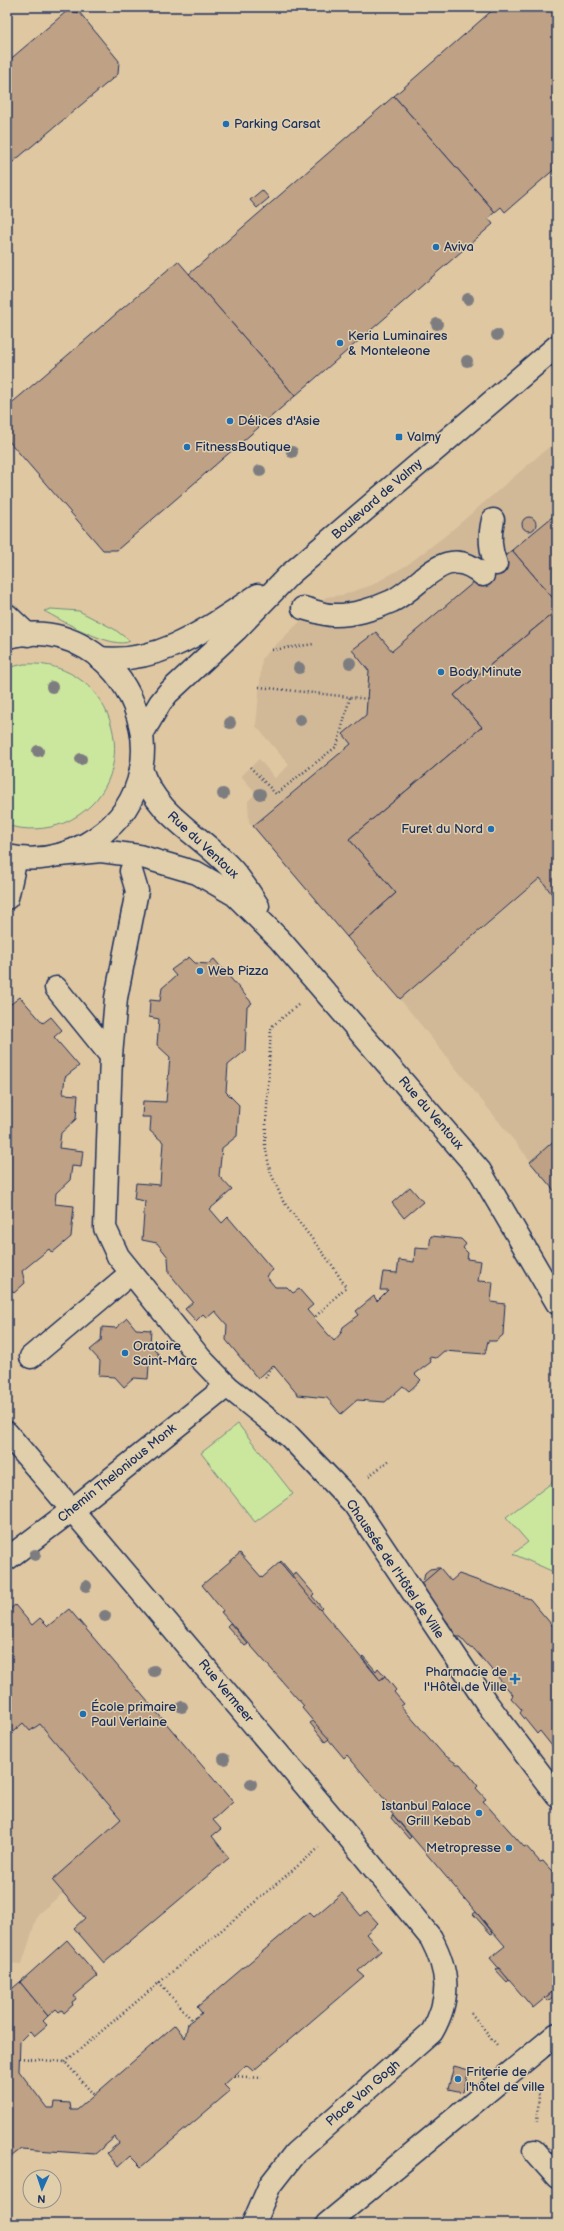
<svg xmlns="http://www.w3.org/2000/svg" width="564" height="2231" viewBox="0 0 564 2231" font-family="'Balsamiq Sans',sans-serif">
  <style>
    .built { fill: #d1b998 }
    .green { fill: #cbe69d; stroke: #738a7e }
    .building { fill: #bfa185; stroke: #1b2f5e }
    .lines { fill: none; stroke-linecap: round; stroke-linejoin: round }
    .minor-casing { stroke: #1b2f5e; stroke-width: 25 }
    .path { stroke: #1b2f5e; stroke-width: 2.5; stroke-dasharray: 1 3; stroke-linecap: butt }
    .minor { stroke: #e1cfac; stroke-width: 22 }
    .tree { fill: #7d7d80 }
    .poi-dot { fill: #1f6fb2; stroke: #e1cfac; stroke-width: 1.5 }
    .labels { text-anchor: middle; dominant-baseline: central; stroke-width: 3; stroke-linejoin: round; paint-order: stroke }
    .poi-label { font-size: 13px; fill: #1b2f5e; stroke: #e1cfac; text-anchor: start }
    .street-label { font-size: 13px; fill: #1b2f5e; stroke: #e1cfac }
  </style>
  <rect width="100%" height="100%" fill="#dfc7a2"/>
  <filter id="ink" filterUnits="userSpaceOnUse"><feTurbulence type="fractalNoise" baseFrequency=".025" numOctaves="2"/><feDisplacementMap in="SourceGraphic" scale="8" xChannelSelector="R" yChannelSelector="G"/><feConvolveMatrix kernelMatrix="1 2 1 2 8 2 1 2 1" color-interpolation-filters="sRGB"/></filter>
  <g filter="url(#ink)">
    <g class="built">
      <path d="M557,440V1194L400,999L249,822L248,801L256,793L241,776L259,759L275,778L289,765L256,726L262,658L326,597L342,595L372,585L407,565L445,536Z"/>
      <path d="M15,1605L32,1625L40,1618L48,1626L69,1609L233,1802L213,1820L221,1829L212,1837L229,1858L104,1963L74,1928L85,1918L63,1893L38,1914L22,1964L7,1963V1606Z"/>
    </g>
    <g class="green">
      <path d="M51,609L79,611L114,629L130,641C114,651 59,619 44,611Z"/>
      <path d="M24,664C118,658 151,785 64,823C46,830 25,831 7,825V668Z"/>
      <path d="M238,1424L293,1494L255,1522L201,1453Z"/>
      <path d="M557,1479V1576L554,1572L513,1554L528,1542L506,1517Z"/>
    </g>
    <g class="building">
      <path d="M496,7H557V167L505,212L501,207L495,212L394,96Z"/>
      <path d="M67,11L80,13L119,61L118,74L7,167V62Z"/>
      <path d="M394,96L495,212L488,218L493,224L295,396L189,274Z"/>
      <path d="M262,190L269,198L257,208L250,200Z"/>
      <path d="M178,261L295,396L117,550H103L7,439V407Z"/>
      <path d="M557,513V603L512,550Z"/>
      <circle cx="529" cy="524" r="7"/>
      <path d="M512,550L557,603V610L454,695L482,727L349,839L396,893L347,937L253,826L351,744L343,734L366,715L369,671L352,650L376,632L392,651Z"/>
      <path d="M557,610V901L540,878L400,999L347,937L396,893L349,839L482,727L454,695Z"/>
      <path d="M189,957L195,963L208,964L214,959L252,1003L247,1007L245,1051L228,1065L226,1092L239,1105L237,1136L222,1148L219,1176L232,1190L210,1209L222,1223L228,1217L273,1270L266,1276L275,1287H287L293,1293L299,1289L313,1305L307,1310L334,1341L341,1333L343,1327L359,1315L356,1311L374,1296L377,1301L388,1290H380L383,1272L397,1273L399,1260L414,1262L415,1248L429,1249L431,1236L461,1239L466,1244L463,1248L468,1253L467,1259L481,1261L478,1281L493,1282L491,1302L505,1304L503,1335L496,1341H488L485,1354L444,1351L436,1358L429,1357L431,1362L415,1374L421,1380L409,1391L403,1386L385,1402L357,1400L341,1414L327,1398L298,1395L273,1365L258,1379L226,1340L227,1325L215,1311L207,1318L203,1314L196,1321L185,1309L193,1302L169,1273L168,1257L157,1243L142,1240L145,1201L134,1199L136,1183L160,1185L163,1142L150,1131L151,1117H142L143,1101L166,1102L170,1057L157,1045L159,1019L149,1017L150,1000L160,1001L162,988L176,976L171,970Z"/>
      <path d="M20,997L43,1023L51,1017L62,1030L54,1037L79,1066L65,1077L63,1094L78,1095L76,1119L61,1133L59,1148L83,1151L81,1167L72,1166L70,1180L56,1193L55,1204L74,1206L71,1237L52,1253L49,1249L22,1271L25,1283L14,1293L7,1285V1003L11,1004Z"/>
      <path d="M557,1138V1194L530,1162Z"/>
      <path d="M410,1187L423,1202L404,1218L392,1203Z"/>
      <path d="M127,1318L136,1329L151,1330L150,1344L159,1355L149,1365L148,1379L134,1378L124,1387L115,1377L99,1376L100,1361L90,1350L101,1341L102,1327L116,1328Z"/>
      <path d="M240,1553L262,1578L280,1562L380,1680L385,1676L396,1690L394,1692L404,1704L401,1706L443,1754L457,1764H460L478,1786L476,1788L486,1799L483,1801L524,1847L526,1846L540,1862L543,1861L557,1877L555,1880L557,1882V1988L533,2008L490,1958L505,1946L384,1804L386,1801L347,1755L344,1758L302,1708L304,1706L221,1612L223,1611L202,1585Z"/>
      <path d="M281,1561L293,1575L296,1573L314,1594L312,1596L322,1608L320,1610L280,1562Z"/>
      <path d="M437,1568H440L423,1583L425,1573L430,1569Z"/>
      <path d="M440,1568L451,1581L459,1574L530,1599L557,1631V1747L554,1744L552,1746L540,1731L537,1734L520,1713L522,1710L511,1698L513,1695L474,1649L470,1648L460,1637H456L447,1625L449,1624L419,1586Z"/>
      <path d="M15,1605L32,1625L40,1618L48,1626L69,1609L233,1802L213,1820L221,1829L212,1836L229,1858L104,1963L74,1928L85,1918L52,1880L121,1819L40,1724L30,1731L23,1723L7,1737V1612Z"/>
      <path d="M230,1623L248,1644L245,1646L227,1626Z"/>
      <path d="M363,1656L376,1671L378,1668L385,1676L380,1680L362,1657Z"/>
      <path d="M313,1721L329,1739L325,1742L310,1723Z"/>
      <path d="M393,1815L411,1837L409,1839L391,1818Z"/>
      <path d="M342,1893L361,1916L367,1911L378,1923L366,1934L381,1951L358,1971L364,1976L253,2071L246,2065L224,2085L230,2091L141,2167L130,2156L118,2167L107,2153L119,2143L115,2137L95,2154L21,2149L7,2160V1993L20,1982L48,2016L43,2021L47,2025L34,2036L30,2031L20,2041L19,2071L47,2108H54L55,2102L70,2103L71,2110H77L175,2025L185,2038L188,2023L202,2013L197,2007L309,1912L314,1917Z"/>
      <path d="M476,1912L493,1933L491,1934L473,1914Z"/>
      <path d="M67,1940L98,1976L74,1996L76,1999L72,2002L73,2005L64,2013L62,2010L59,2012L56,2009L48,2016L20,1982Z"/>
      <path d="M499,1968L509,1980L507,1982L496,1970Z"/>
      <path d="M557,1988V1993L548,2001L545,1998Z"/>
      <path d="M454,2066L469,2070L463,2092L448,2089Z"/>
    </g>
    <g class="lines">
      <defs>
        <g id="minor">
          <path d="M493,520C489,536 490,550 496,564"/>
          <path d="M303,608C312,610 323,615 332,615C351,616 375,609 392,601C424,585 445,541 483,575"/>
          <path d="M7,615L28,635"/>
          <path d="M7,637C128,608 199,781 86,844C62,857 34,862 7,856"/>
          <path d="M99,658C161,665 209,627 258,595"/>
          <path d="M142,734L160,703L168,693L236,630L289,575L557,346"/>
          <path d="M141,769C157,816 197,832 229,866C241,878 249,892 258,906"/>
          <path d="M60,855L101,851L139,856L197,873L235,895L280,940L480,1171L557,1303"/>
          <path d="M131,871L137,891L116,998L111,1056L105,1228L118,1256L201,1359L227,1386L290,1437L354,1504L486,1702L557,1796"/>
          <path d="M7,898L16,858"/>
          <path d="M56,988L111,1056"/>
          <path d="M31,1357L131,1273"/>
          <path d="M7,1433L342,1829L431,1938C449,1972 451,1998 432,2032L295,2153L270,2185L253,2224"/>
          <path d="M7,1559L72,1510L227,1386"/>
          <path d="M534,2151L557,2177"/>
          <path d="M327,2224L557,2034"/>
        </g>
      </defs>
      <use href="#minor" class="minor-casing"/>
      <g class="path">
        <path d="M272,650L314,644"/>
        <path d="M259,687L368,699"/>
        <path d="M250,767L276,794L337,746L350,697"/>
        <path d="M298,1005L271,1027L265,1145L270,1171L283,1201L332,1265L346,1287L314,1318"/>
        <path d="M265,1378L273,1365"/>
        <path d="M369,1476L391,1459"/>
        <path d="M159,1982L192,2020"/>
        <path d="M471,2013L497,2045"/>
        <path d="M19,2058L65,2062L94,2095"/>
        <path d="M65,2062L319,1848"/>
        <path d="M234,2076L262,2078"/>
        <path d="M535,2091L539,2096L537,2122"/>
      </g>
      <use href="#minor" class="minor"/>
    </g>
    <g class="tree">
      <circle cx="468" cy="299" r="6"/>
      <circle cx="437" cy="324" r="6"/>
      <circle cx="497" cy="335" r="6"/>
      <circle cx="467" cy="361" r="6"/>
      <circle cx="292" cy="452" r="6"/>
      <circle cx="260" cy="471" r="6"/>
      <circle cx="350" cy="663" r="6"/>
      <circle cx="299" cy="668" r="6"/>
      <circle cx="52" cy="687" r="6"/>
      <circle cx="300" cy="720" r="6"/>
      <circle cx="230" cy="723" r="6"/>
      <circle cx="38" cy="751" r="6"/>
      <circle cx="81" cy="759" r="6"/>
      <circle cx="223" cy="794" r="6"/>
      <circle cx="260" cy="794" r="6"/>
      <circle cx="35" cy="1555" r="6"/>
      <circle cx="86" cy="1586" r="6"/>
      <circle cx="105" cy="1616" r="6"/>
      <circle cx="154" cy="1671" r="6"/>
      <circle cx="182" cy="1707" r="6"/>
      <circle cx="224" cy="1759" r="6"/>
      <circle cx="251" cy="1784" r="6"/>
    </g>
  </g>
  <g class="poi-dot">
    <circle cx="226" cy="124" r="4"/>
    <circle cx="436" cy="247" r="4"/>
    <circle cx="340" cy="343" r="4"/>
    <circle cx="230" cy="421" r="4"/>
    <rect x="395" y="433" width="8" height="8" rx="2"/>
    <circle cx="187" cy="447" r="4"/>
    <circle cx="441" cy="672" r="4"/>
    <circle cx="491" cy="829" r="4"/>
    <circle cx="200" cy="971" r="4"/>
    <circle cx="125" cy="1353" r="4"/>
    <path d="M513 1673h4v4h4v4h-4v4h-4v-4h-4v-4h4z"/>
    <circle cx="83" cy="1714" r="4"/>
    <circle cx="479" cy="1813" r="4"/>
    <circle cx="509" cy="1848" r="4"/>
    <circle cx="458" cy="2079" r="4"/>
  </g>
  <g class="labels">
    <g class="poi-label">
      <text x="234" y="124">Parking Carsat</text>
      <text x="444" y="247">Aviva</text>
      <text x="348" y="336">Keria Luminaires<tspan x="348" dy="15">&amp; Monteleone</tspan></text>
      <text x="238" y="421">Délices d'Asie</text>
      <text x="407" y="437">Valmy</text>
      <text x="195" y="447">FitnessBoutique</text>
      <text x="449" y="672">Body Minute</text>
      <text x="483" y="829" text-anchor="end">Furet du Nord</text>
      <text x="208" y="971">Web Pizza</text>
      <text x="133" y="1346">Oratoire<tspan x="133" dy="15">Saint-Marc</tspan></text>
      <text x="507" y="1672" text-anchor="end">Pharmacie de<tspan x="507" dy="15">l'Hôtel de Ville</tspan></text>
      <text x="91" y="1707">École primaire<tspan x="91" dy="15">Paul Verlaine</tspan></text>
      <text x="471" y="1806" text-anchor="end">Istanbul Palace<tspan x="471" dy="15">Grill Kebab</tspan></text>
      <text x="501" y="1848" text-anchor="end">Metropresse</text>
      <text x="466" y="2072">Friterie de<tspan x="466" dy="15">l'hôtel de ville</tspan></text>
    </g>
    <g class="street-label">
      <text transform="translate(377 499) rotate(-41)">Boulevard de Valmy</text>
      <text transform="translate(203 845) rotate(43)">Rue du Ventoux</text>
      <text transform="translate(431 1113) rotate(49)">Rue du Ventoux</text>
      <text transform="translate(117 1473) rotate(-39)">Chemin Thelonious Monk</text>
      <text transform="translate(395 1569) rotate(56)">Chaussée de l'Hôtel de Ville</text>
      <text transform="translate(226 1691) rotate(50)">Rue Vermeer</text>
      <text transform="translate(363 2093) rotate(-41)">Place Van Gogh</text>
    </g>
  </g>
  <rect width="564" height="2231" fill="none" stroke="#e1cfac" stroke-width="24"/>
  <rect x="12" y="12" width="540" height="2207" fill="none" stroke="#1b2f5e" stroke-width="1.5" filter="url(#ink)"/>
  <g transform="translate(42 2189) rotate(183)"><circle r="19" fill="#e1cfac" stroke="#928f8d"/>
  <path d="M0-3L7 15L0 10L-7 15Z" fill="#1f6fb2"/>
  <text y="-6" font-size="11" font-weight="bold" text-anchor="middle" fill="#1b2f5e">N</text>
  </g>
</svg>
